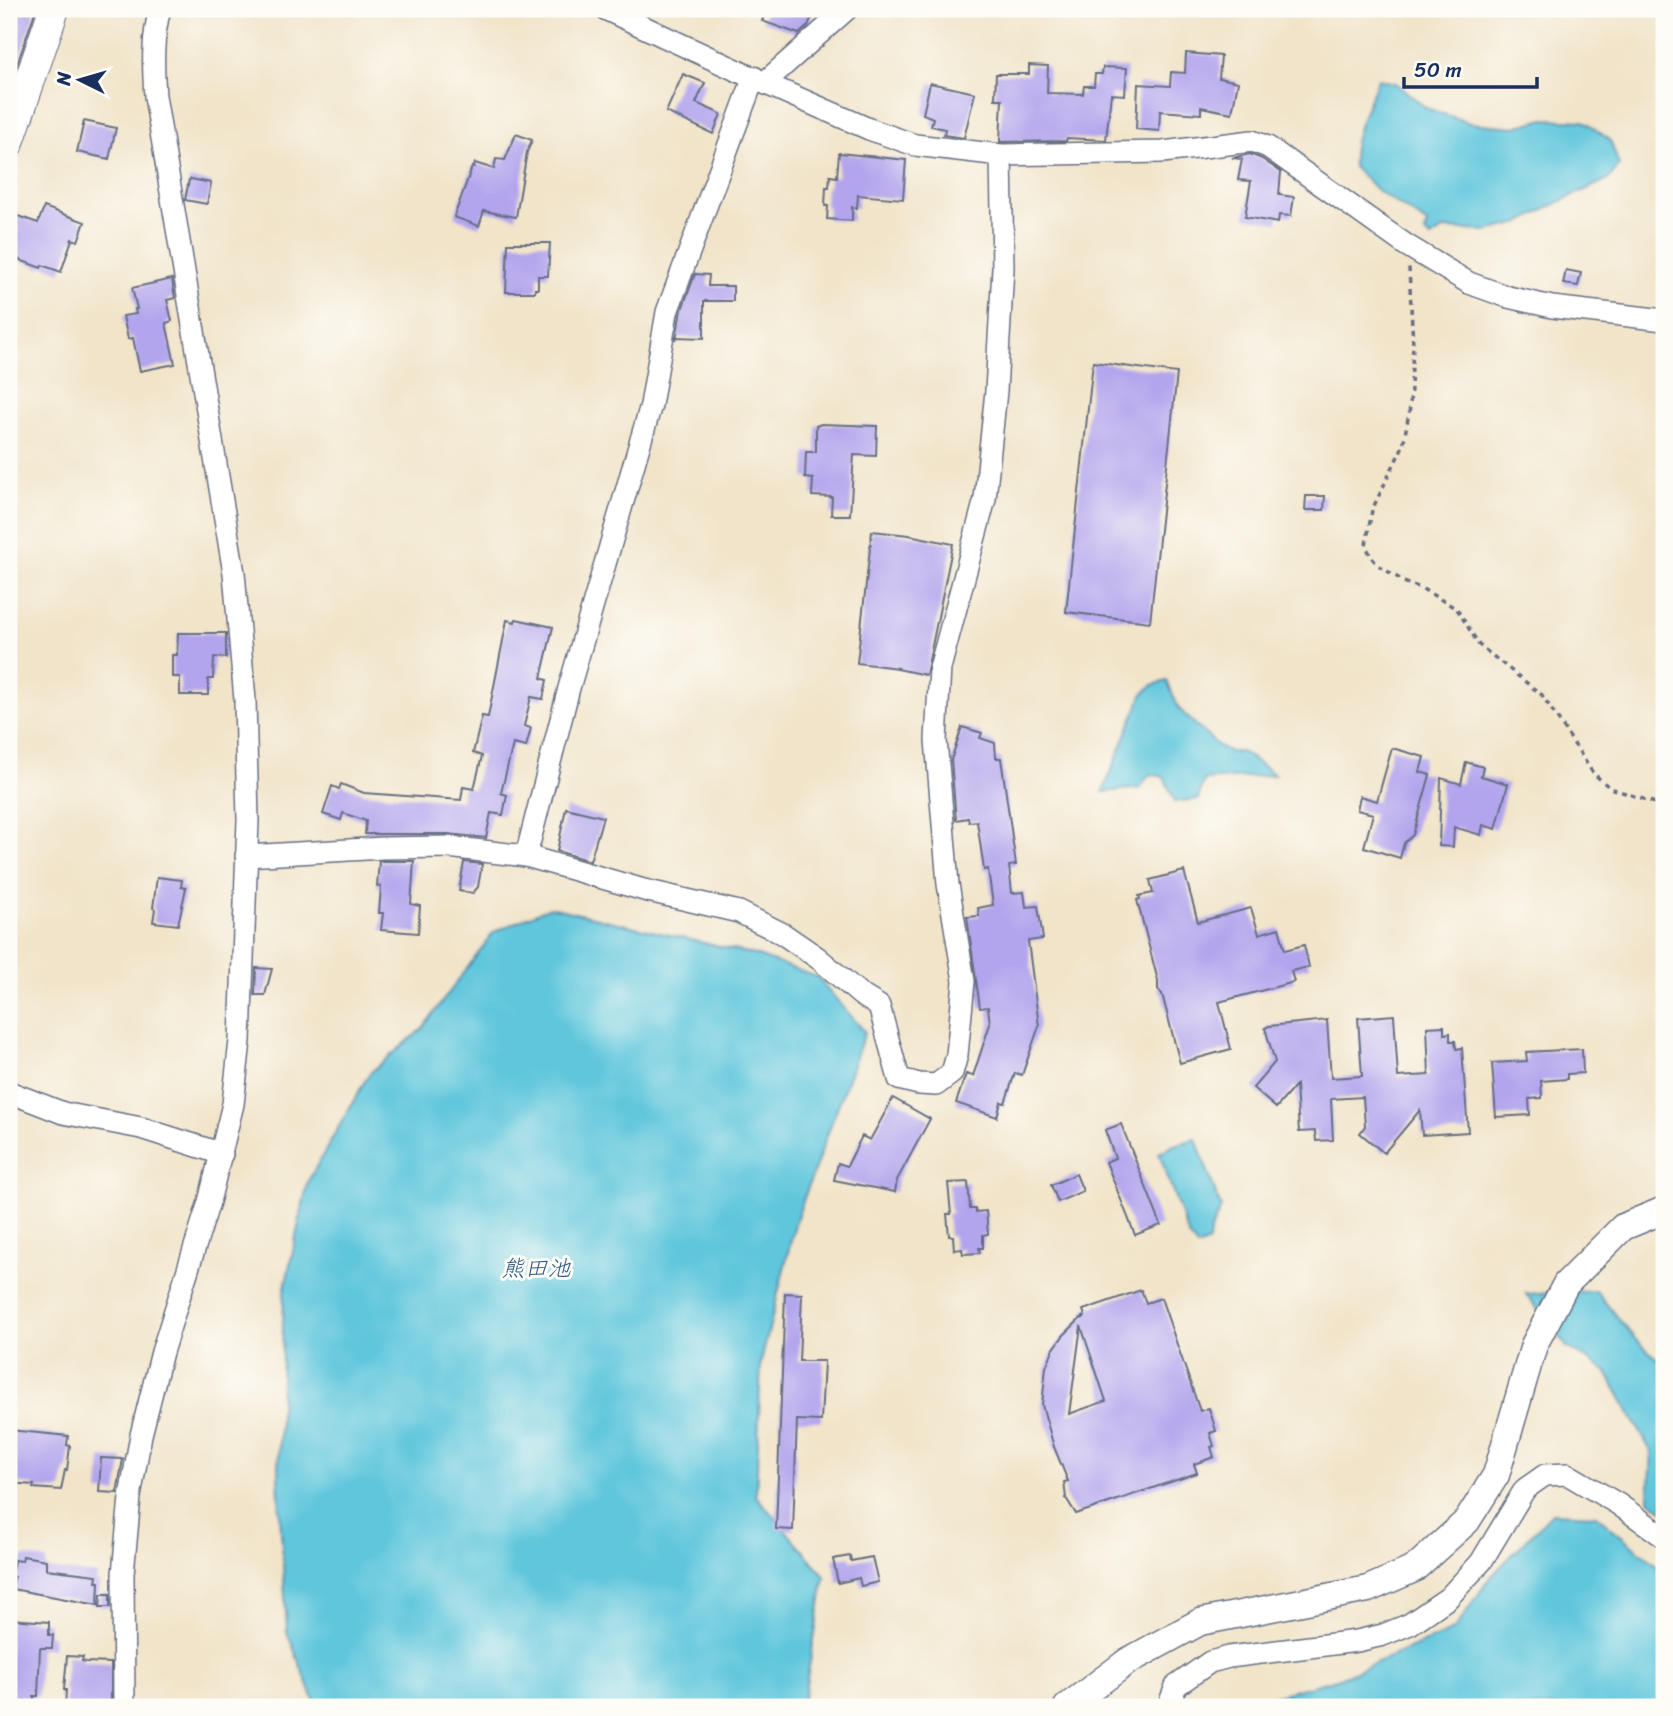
<svg xmlns="http://www.w3.org/2000/svg" width="1673" height="1716" viewBox="0 0 1673 1716" font-family="Sriracha,'Klee One',sans-serif">
  <style>
    .water { fill: #5fc6dc; stroke: #3d7a9d; stroke-width: 2 }
    .building { fill: #b2a5ed; fill-rule: evenodd }
    .lines { fill: none; stroke-linecap: round; stroke-linejoin: round }
    .minor-casing { stroke: #666e83; stroke-width: 24 }
    .tertiary-casing { stroke: #666e83; stroke-width: 29 }
    .secondary-casing { stroke: #666e83; stroke-width: 32 }
    .path { stroke: #666e83; stroke-width: 3.5; stroke-dasharray: 5 5; stroke-linecap: butt }
    .minor { stroke: #fff; stroke-width: 21 }
    .tertiary { stroke: #fff; stroke-width: 26 }
    .secondary { stroke: #fff; stroke-width: 30 }
    .labels { text-anchor: middle; dominant-baseline: central; stroke-width: 6; stroke-linejoin: round; paint-order: stroke }
    .water-label { font-size: 23px; font-style: italic; fill: #2f5c84; stroke: #fdfcf7 }
  </style>
  <rect width="100%" height="100%" fill="#fdfcf7"/>
  <filter id="ink" filterUnits="userSpaceOnUse"><feTurbulence type="fractalNoise" baseFrequency=".0143" numOctaves="2"/><feDisplacementMap in="SourceGraphic" scale="14" xChannelSelector="R" yChannelSelector="G"/><feConvolveMatrix kernelMatrix="1 2 1 2 8 2 1 2 1" color-interpolation-filters="sRGB"/></filter>
  <filter id="wash" filterUnits="userSpaceOnUse"><feTurbulence type="fractalNoise" baseFrequency=".00686" numOctaves="4" result="noise"/><feDisplacementMap in="SourceGraphic" scale="28" xChannelSelector="R" yChannelSelector="G"/><feGaussianBlur stdDeviation="1.57" result="paint"/><feColorMatrix in="noise" values="0 0 0 0 0 0 0 0 0 0 0 0 0 0 0 0 0 1.4 0 .05"/><feComposite in="paint" operator="in"/></filter>
  <g filter="url(#wash)">
    <rect width="100%" height="100%" fill="#f1e4c9"/>
    <g class="water">
      <path d="M1378,79L1397,84L1426,108L1470,123L1515,127L1544,119L1583,121L1610,140L1619,165L1609,179L1561,201L1520,223L1487,231L1444,229L1431,238L1425,233L1427,223L1379,192L1353,167C1351,136 1367,107 1378,79Z"/>
      <path d="M1167,681L1179,709L1217,745L1230,752H1242L1275,775L1204,780L1198,799L1175,802L1164,777L1150,774L1140,788L1103,792L1142,695L1153,685Z"/>
      <path d="M550,907L755,955L817,977L865,1032L796,1220L761,1362L756,1496L825,1576L802,1707H317L287,1632L278,1478L284,1292L308,1181L369,1074L422,1029L494,932Z"/>
      <path d="M1196,1139L1221,1208L1210,1231L1209,1242L1197,1247L1189,1237L1159,1153L1174,1145Z"/>
      <path d="M1596,1291L1635,1339L1664,1365V1511L1649,1500L1652,1453L1606,1371L1567,1347L1526,1294Z"/>
      <path d="M1552,1513L1596,1515L1664,1571V1707H1232L1337,1679L1454,1630L1489,1579Z"/>
    </g>
    <g id="blocks">
      <g class="building">
        <path d="M9,9H36L9,88Z"/>
        <path d="M767,9H815L808,26L799,34L762,21Z"/>
        <path d="M1186,53L1221,56L1219,78L1238,82L1232,113L1201,107V114L1160,111L1159,131L1136,129L1138,84L1170,86L1171,72L1185,73Z"/>
        <path d="M1029,65L1048,66L1047,93L1083,94L1084,86H1094L1095,74H1102L1103,67L1127,68L1125,95L1111,94L1106,140L1067,138L1066,141L1000,142L1002,99H995L996,74H1029Z"/>
        <path d="M683,74L705,83L696,103L721,114L713,134L666,112Z"/>
        <path d="M930,83L975,93L964,138L944,135L945,129L931,126L933,118L923,114Z"/>
        <path d="M84,121L116,128L109,159L77,152Z"/>
        <path d="M516,134L532,140L527,152L516,217L484,211L479,226L454,217L472,167H474L475,163L494,169L496,159L505,160Z"/>
        <path d="M839,153L906,160L903,199L858,195L857,208L852,207V221L827,219L828,206H825L826,187H829L830,176L837,177Z"/>
        <path d="M1250,154L1262,159L1281,172L1279,195L1294,197L1291,216L1279,215L1278,223L1245,217L1251,181L1238,180L1242,159L1232,158Z"/>
        <path d="M191,179L211,183L207,204L185,200L189,180Z"/>
        <path d="M44,207L85,222L78,241L72,239L61,272L42,265L41,268L9,256V213L38,223Z"/>
        <path d="M508,243H550L548,276H538V289H535V292H506Z"/>
        <path d="M1566,270L1581,273L1578,286L1563,284Z"/>
        <path d="M695,274L709,275L708,286H733V301H704V338L676,337V340L680,315Z"/>
        <path d="M172,279L175,298L167,300L172,321L166,323L175,364L140,371L133,338L128,339L123,316L136,314L135,309H137L132,288Z"/>
        <path d="M1093,362L1177,373L1150,622L1066,612Z"/>
        <path d="M821,424L877,426L876,456L854,455L850,515H831L832,497L812,496L813,479L805,478L806,452H816V426Z"/>
        <path d="M1306,496H1325L1324,510H1305Z"/>
        <path d="M872,531L909,535L953,544L926,675L897,669L898,668L857,663Z"/>
        <path d="M516,619L553,627L541,678L547,680L543,699L531,697L524,726L531,728L526,747L513,744L501,793L507,795L503,815L491,813L486,838L448,834H365L366,821L343,813L341,820L323,814L332,786L339,789L341,784L364,793L461,800L463,787L474,789L482,756L473,753L482,716L488,717L507,620L515,622Z"/>
        <path d="M178,633H226V658L214,657L213,679H208V695H180V677H172V655H177Z"/>
        <path d="M962,727L982,733L980,738L995,743L996,758H1001L1016,865L1009,866L1012,893L1024,892L1026,907L1038,906L1043,939L1028,941L1039,1026L1022,1075L1015,1073L1005,1103L1001,1102L997,1117L956,1103L966,1074L973,1076L990,1024L988,1007L980,1008L967,917L979,916L978,908L993,905L988,869L984,870L977,821L969,822L968,818L956,820L951,760Z"/>
        <path d="M1392,748L1424,757L1420,772L1430,775L1413,835L1404,843L1400,858L1364,847L1373,814L1357,810L1360,796L1377,801Z"/>
        <path d="M1466,762L1483,767L1481,776L1508,784L1496,829L1483,825L1481,835L1454,827L1453,847L1439,846L1441,778L1461,784Z"/>
        <path d="M566,808L603,817L590,861L557,851Z"/>
        <path d="M379,861H414L411,904L420,906L418,933L381,930L383,913H379L381,887L377,886Z"/>
        <path d="M464,862L482,864L478,887L473,893L459,891Z"/>
        <path d="M1184,871L1198,922L1251,908L1259,934L1279,928L1285,950L1304,945L1309,967L1291,971L1294,982L1219,1002L1231,1049L1180,1063L1162,994L1158,990V981L1137,900L1140,899L1139,896L1153,893L1150,880Z"/>
        <path d="M157,877L182,880L181,887L186,888L178,925L153,922L155,909L153,908Z"/>
        <path d="M256,968L272,969L265,995H255Z"/>
        <path d="M1394,1015L1398,1077L1429,1075L1427,1027L1444,1026V1034L1450,1033V1041H1455L1456,1049L1462,1048L1468,1132L1422,1135L1420,1110L1384,1153L1360,1133L1365,1126L1363,1097L1331,1099L1333,1140L1316,1141L1315,1131L1299,1132L1296,1085L1276,1108L1253,1088L1275,1062L1265,1028L1269,1026L1327,1020L1331,1078L1362,1076L1358,1018Z"/>
        <path d="M1582,1049L1583,1073L1567,1074V1079L1541,1081L1542,1098L1529,1099L1530,1115L1496,1117L1492,1063L1527,1061L1526,1052Z"/>
        <path d="M893,1098L930,1119L897,1180L895,1192L834,1180L838,1163L847,1166L862,1136L870,1140Z"/>
        <path d="M1121,1124L1161,1225L1135,1235L1106,1162L1115,1158L1105,1130Z"/>
        <path d="M1076,1174L1083,1191L1058,1202L1051,1185Z"/>
        <path d="M968,1182L970,1209H975L976,1212L986,1211L988,1234L983,1235V1248H979L980,1253L963,1254L962,1249L954,1250L953,1236H949L947,1214H951L948,1183Z"/>
        <path d="M1141,1290L1146,1303L1161,1298L1200,1411L1209,1408L1216,1431L1210,1433L1214,1446L1211,1447L1214,1457L1194,1464L1197,1473L1076,1514L1066,1498L1064,1482L1068,1481L1054,1447L1042,1405L1046,1367L1053,1350L1063,1336L1083,1316L1082,1319L1085,1316L1083,1310ZM1081,1326L1106,1401L1069,1414Z"/>
        <path d="M785,1293L802,1294L799,1361H824L821,1421L797,1420L793,1530L776,1529Z"/>
        <path d="M9,1430L68,1436L67,1445L70,1446L67,1470H65L61,1490L33,1488L34,1485L9,1483Z"/>
        <path d="M101,1458L123,1459L117,1493L99,1492Z"/>
        <path d="M23,1556L46,1560V1569L97,1575L96,1582H99L98,1605L12,1589L14,1577L11,1576L14,1560L22,1561Z"/>
        <path d="M850,1556L851,1561L872,1557L878,1582L861,1586L859,1578L838,1583L833,1559Z"/>
        <path d="M101,1594H110V1607H100Z"/>
        <path d="M9,1619L49,1622V1635H53L52,1648H40L38,1696H34V1707H9Z"/>
        <path d="M67,1656L83,1657L82,1661L86,1662L111,1663V1707H65L66,1690H64Z"/>
      </g>
    </g>
  </g>
  <g filter="url(#ink)">
    <use href="#blocks" fill-opacity="0" stroke="#666e83" stroke-width="2"/>
    <g class="lines">
      <defs>
        <g id="minor">
          <path d="M605,9L764,83L869,129L915,145L1001,155L1163,152L1252,141L1268,147L1406,245L1469,283L1508,297L1552,307L1664,320"/>
          <path d="M764,83L847,9"/>
          <path d="M246,856L383,848L448,847L526,856L644,890L739,912L783,934L818,958L861,995L879,1006L899,1079L919,1084L936,1085L952,1073L957,1055L964,981L948,884L936,740L940,668L985,499L996,391L1003,268L1001,155"/>
          <path d="M526,856L569,688L651,405L667,312L754,77"/>
          <path d="M9,1092L63,1113L141,1128L222,1154"/>
          <path d="M124,1707L123,1574L130,1497L141,1435L162,1352L209,1202L233,1104L240,1041L248,820L245,700L234,573L155,96C153,66 152,38 160,9"/>
          <path d="M1168,1707L1176,1686L1210,1662L1229,1657L1357,1641L1383,1635L1410,1624L1448,1598L1481,1562L1525,1489L1545,1475L1567,1474L1618,1504L1664,1537"/>
        </g>
        <path id="tertiary" d="M1067,1707L1128,1661L1200,1622L1368,1589L1414,1569L1467,1521L1496,1475L1534,1345L1566,1284L1623,1227L1664,1210"/>
        <path id="secondary" d="M9,142L54,9"/>
      </defs>
      <use href="#minor" class="minor-casing"/>
      <use href="#tertiary" class="tertiary-casing"/>
      <use href="#secondary" class="secondary-casing"/>
      <path class="path" d="M1409,268L1413,345L1410,407L1403,446L1372,510L1366,545L1371,557L1378,565L1406,583L1421,588L1457,609L1479,645L1542,695L1593,773L1610,788L1664,806"/>
      <use href="#minor" class="minor"/>
      <use href="#tertiary" class="tertiary"/>
      <use href="#secondary" class="secondary"/>
    </g>
  </g>
  <g class="labels">
    <g class="water-label">
      <text x="536" y="1268">熊田池</text>
    </g>
  </g>
  <rect width="1673" height="1716" fill="none" stroke="#fdfcf7" stroke-width="35"/>
  <g transform="translate(80 80) rotate(275)" stroke="#fdfcf7" stroke-width="5" paint-order="stroke">
  <path d="M0-5L12 26L0 18L-12 26Z" fill="#1b2f5e"/>
  <text y="-10" font-size="19" font-weight="bold" text-anchor="middle" fill="#1b2f5e">N</text>
  </g>
  <path d="M1404 77v10h133v-10" fill="none" stroke="#1b2f5e" stroke-width="3.5"/>
  <text x="1414" y="77" font-size="21" fill="#1b2f5e" stroke="#fdfcf7" stroke-width="5" paint-order="stroke">50 m</text>
</svg>
